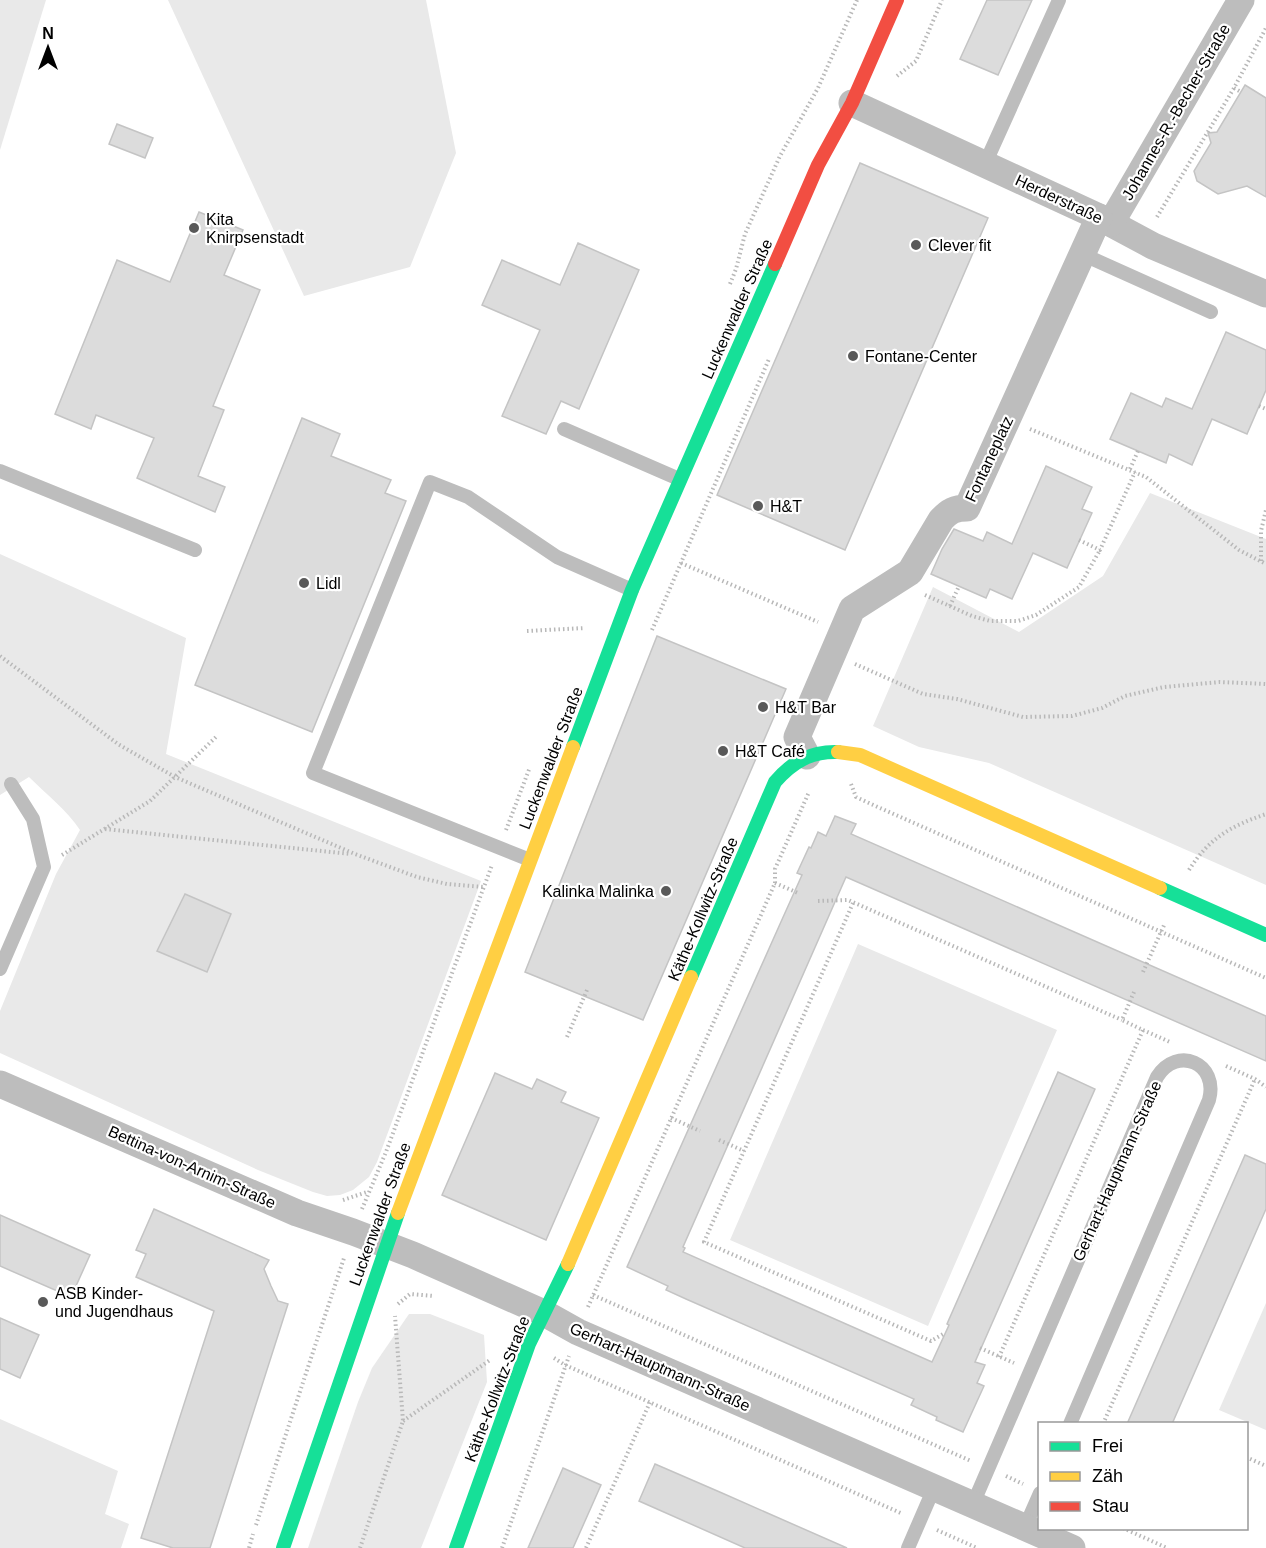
<svg xmlns="http://www.w3.org/2000/svg" width="1266" height="1548" viewBox="0 0 1266 1548" font-family="Helvetica,sans-serif">
  <style>
    .green { fill: #e9e9e9 }
    .building { fill: #dcdcdc; stroke: #c4c4c4; stroke-width: 1.5 }
    .lines { fill: none; stroke-linecap: round; stroke-linejoin: round }
    .path { stroke: #b8b8b8; stroke-width: 4; stroke-dasharray: 1.5 3; stroke-linecap: butt }
    .lane { stroke: #bdbdbd; stroke-width: 14 }
    .street { stroke: #bdbdbd; stroke-width: 27 }
    .fast { stroke: #16e098; stroke-width: 14 }
    .slow { stroke: #ffcf43; stroke-width: 14 }
    .jam { stroke: #f24e42; stroke-width: 14 }
    .poi-dot { fill: #595959; stroke: #fff; stroke-width: 2 }
    .labels { text-anchor: middle; dominant-baseline: central; stroke-width: 4.5; stroke-linejoin: round; paint-order: stroke }
    .street-label { font-size: 16px; fill: #000; stroke: #fff }
    .poi-label { font-size: 16px; fill: #000; stroke: #fff; text-anchor: start }
  </style>
  <rect width="100%" height="100%" fill="#fff"/>
  <g class="green">
    <path d="M0,0H46L0,150Z"/>
    <path d="M168,0H426L456,153L410,267L304,296Z"/>
    <path d="M1150,493L1266,539V885L989,763L919,747L873,726L933,587L1019,632L1103,576Z"/>
    <path d="M0,554L186,638L166,754L481,881L377,1162L369,1177L353,1190L340,1195L327,1196L313,1192L258,1170L0,1053V1011L56,874L80,830C67,810 46,794 29,777L0,795Z"/>
    <path d="M858,944L1057,1030L928,1326L730,1240Z"/>
    <path d="M1266,1303V1430L1219,1410Z"/>
    <path d="M409,1314H430L484,1335L487,1382L421,1548H308L358,1402L372,1368Z"/>
    <path d="M0,1419L118,1471L105,1514L129,1524L121,1548H0Z"/>
  </g>
  <g class="building">
    <path d="M987,0H1032L998,75L960,59Z"/>
    <path d="M1245,85L1266,98V197L1247,186L1218,194L1197,181L1194,171L1211,143L1208,133L1217,132Z"/>
    <path d="M117,124L153,138L145,158L109,144Z"/>
    <path d="M860,163L988,218L845,550L717,495Z"/>
    <path d="M199,212L243,230L224,275L260,290L213,406L224,410L198,476L225,487L215,512L137,478L154,438L96,415L91,429L55,414L117,260L170,282Z"/>
    <path d="M578,243L639,270L579,409L561,401L546,434L502,416L540,330L482,305L502,260L560,285Z"/>
    <path d="M1226,332L1266,350V390L1247,434L1212,419L1192,465L1169,454L1166,463L1110,439L1131,393L1162,407L1166,398L1192,409Z"/>
    <path d="M302,418L340,434L331,456L391,480L385,493L406,501L312,732L195,685Z"/>
    <path d="M1046,466L1092,487L1082,509L1092,513L1067,568L1033,553L1012,599L990,589L986,598L931,574L942,549L954,529L983,541L987,532L1012,544Z"/>
    <path d="M657,636L786,689L643,1020L525,972Z"/>
    <path d="M835,816L856,824L851,834L1266,1016V1061L846,877L683,1247L685,1248L683,1252L932,1362L949,1325L947,1324L1058,1072L1095,1089L975,1362L985,1365L977,1383L984,1386L963,1432L936,1420L937,1417L911,1405L914,1399L686,1299L666,1290L668,1286L627,1267L780,924L802,875L797,873L809,847L811,848L818,832L826,836Z"/>
    <path d="M185,894L231,914L207,972L157,951Z"/>
    <path d="M495,1073L532,1089L537,1079L566,1092L561,1102L599,1118L546,1240L442,1195Z"/>
    <path d="M1245,1155L1266,1164V1209L1172,1424H1127Z"/>
    <path d="M154,1209L269,1260L264,1269L271,1286L278,1301L288,1304L210,1548H173L141,1538L214,1311L136,1277L146,1254L136,1250Z"/>
    <path d="M0,1215L90,1255L71,1297L0,1266Z"/>
    <path d="M0,1318L39,1335L20,1378L0,1369Z"/>
    <path d="M655,1464L722,1493L847,1548H745L639,1501Z"/>
    <path d="M563,1468L601,1485L573,1548H528Z"/>
  </g>
  <g class="lines">
    <g class="path">
      <path d="M897,76L916,61L942,0"/>
      <path d="M1234,88L1241,92"/>
      <path d="M1157,217L1234,88L1266,28"/>
      <path d="M730,284L736,269L745,234L780,156L818,88L857,0"/>
      <path d="M1259,406L1266,409"/>
      <path d="M1030,429L1146,477L1239,550L1266,564"/>
      <path d="M1130,469L1138,451"/>
      <path d="M1079,540L1100,550L1135,472"/>
      <path d="M1261,561V531L1266,510"/>
      <path d="M681,563L818,622"/>
      <path d="M925,595L972,616L990,621H1018L1036,615L1079,587L1100,550"/>
      <path d="M950,606L959,586"/>
      <path d="M652,630L769,359"/>
      <path d="M527,631L585,628"/>
      <path d="M0,656L118,744L175,777L355,854L417,877L447,884L484,887"/>
      <path d="M855,664L923,694L957,699L1023,717L1072,716L1102,708L1125,696L1164,687L1220,682L1266,684"/>
      <path d="M851,784L856,797L880,808L1266,978"/>
      <path d="M105,829L351,854"/>
      <path d="M506,830L530,767"/>
      <path d="M62,855L150,801L218,735"/>
      <path d="M1189,870C1209,838 1231,826 1266,814"/>
      <path d="M775,883L798,893"/>
      <path d="M818,901L848,900L1122,1020"/>
      <path d="M853,903L704,1242L931,1341L945,1333"/>
      <path d="M1143,972L1165,923"/>
      <path d="M1143,1030L1170,1042"/>
      <path d="M567,1037L587,990"/>
      <path d="M1226,1066L1255,1079L1266,1087"/>
      <path d="M671,1118L700,1131"/>
      <path d="M719,1140L744,1151"/>
      <path d="M343,1200L367,1192"/>
      <path d="M362,1209L386,1152L492,865"/>
      <path d="M593,1295L971,1461"/>
      <path d="M398,1304L410,1294L434,1296"/>
      <path d="M588,1307L775,883V869L809,792"/>
      <path d="M980,1348L1014,1363"/>
      <path d="M999,1357L1143,1030L1122,1020L1134,992"/>
      <path d="M554,1358L565,1365L903,1514"/>
      <path d="M403,1421L490,1360"/>
      <path d="M1103,1424L1255,1079"/>
      <path d="M1246,1457L1266,1466"/>
      <path d="M1006,1476L1023,1484"/>
      <path d="M256,1525L344,1258"/>
      <path d="M1123,1528L1167,1548"/>
      <path d="M937,1530L977,1548"/>
      <path d="M249,1548L253,1534"/>
      <path d="M360,1548L403,1421L395,1316"/>
      <path d="M502,1548L569,1356"/>
      <path d="M586,1548L650,1402"/>
    </g>
    <g class="lane">
      <path d="M985,164L1059,0"/>
      <path d="M1082,254L1211,312"/>
      <path d="M564,429L679,479"/>
      <path d="M0,471L195,550"/>
      <path d="M530,860L313,773L430,482L468,497L557,557L632,590"/>
      <path d="M0,969L44,867L33,819L11,784"/>
      <path d="M973,1504L1157,1077C1177,1045 1219,1063 1209,1100L1070,1424"/>
      <path d="M1025,1527L1040,1493"/>
      <path d="M908,1548L934,1488"/>
    </g>
    <g class="street">
      <path d="M852,103L1099,217L1153,246L1266,294"/>
      <path d="M1111,223L1241,0"/>
      <path d="M807,756L797,737L852,609L910,572L941,520C949,511 955,508 967,508L1099,217"/>
      <path d="M0,1084L297,1213L353,1232L413,1255L544,1313L578,1332L1072,1548"/>
    </g>
    <g class="fast">
      <path d="M573,747L632,590L775,264"/>
      <path d="M1160,888L1266,935"/>
      <path d="M691,977L775,782C792,762 811,751 838,752"/>
      <path d="M283,1548L398,1213"/>
      <path d="M456,1548L529,1344L568,1264"/>
    </g>
    <g class="slow">
      <path d="M838,752L860,755L1160,888"/>
      <path d="M398,1213L573,747"/>
      <path d="M568,1264L691,977"/>
    </g>
    <path class="jam" d="M775,264L818,165L852,103L897,0"/>
  </g>
  <g class="poi-dot">
    <circle cx="194" cy="228" r="6"/>
    <circle cx="916" cy="245" r="6"/>
    <circle cx="853" cy="356" r="6"/>
    <circle cx="758" cy="506" r="6"/>
    <circle cx="304" cy="583" r="6"/>
    <circle cx="763" cy="707" r="6"/>
    <circle cx="723" cy="751" r="6"/>
    <circle cx="666" cy="891" r="6"/>
    <circle cx="43" cy="1302" r="6"/>
  </g>
  <g class="labels">
    <g class="street-label">
      <text transform="translate(1176 112) rotate(-60)">Johannes-R.-Becher-Straße</text>
      <text transform="translate(1059 199) rotate(25)">Herderstraße</text>
      <text transform="translate(737 309) rotate(-66)">Luckenwalder Straße</text>
      <text transform="translate(989 459) rotate(-65)">Fontaneplatz</text>
      <text transform="translate(551 758) rotate(-69)">Luckenwalder Straße</text>
      <text transform="translate(703 909) rotate(-67)">Käthe-Kollwitz-Straße</text>
      <text transform="translate(192 1167) rotate(24)">Bettina-von-Arnim-Straße</text>
      <text transform="translate(1117 1171) rotate(-66)">Gerhart-Hauptmann-Straße</text>
      <text transform="translate(380 1214) rotate(-70)">Luckenwalder Straße</text>
      <text transform="translate(660 1367) rotate(24)">Gerhart-Hauptmann-Straße</text>
      <text transform="translate(497 1389) rotate(-69)">Käthe-Kollwitz-Straße</text>
    </g>
    <g class="poi-label">
      <text x="206" y="219">Kita<tspan x="206" dy="18">Knirpsenstadt</tspan></text>
      <text x="928" y="245">Clever fit</text>
      <text x="865" y="356">Fontane-Center</text>
      <text x="770" y="506">H&amp;T</text>
      <text x="316" y="583">Lidl</text>
      <text x="775" y="707">H&amp;T Bar</text>
      <text x="735" y="751">H&amp;T Café</text>
      <text x="654" y="891" text-anchor="end">Kalinka Malinka</text>
      <text x="55" y="1293">ASB Kinder-<tspan x="55" dy="18">und Jugendhaus</tspan></text>
    </g>
  </g>
  <rect x="1038" y="1422" width="210" height="108" fill="#ffffff" stroke="#999999" stroke-width="1.5"/>
  <rect x="1050" y="1442" width="30" height="9" fill="#16e098" stroke="#999999" stroke-width="1.5"/>
  <text x="1092" y="1452" font-size="18" fill="#000000">Frei</text>
  <rect x="1050" y="1472" width="30" height="9" fill="#ffcf43" stroke="#999999" stroke-width="1.5"/>
  <text x="1092" y="1482" font-size="18" fill="#000000">Zäh</text>
  <rect x="1050" y="1502" width="30" height="9" fill="#f24e42" stroke="#999999" stroke-width="1.5"/>
  <text x="1092" y="1512" font-size="18" fill="#000000">Stau</text>
  <g transform="translate(48 48)" stroke="#ffffff" stroke-width="4.5" paint-order="stroke">
  <path d="M0-4.5L10 22L0 15L-10 22Z" fill="#000000"/>
  <text y="-9" font-size="16" font-weight="bold" text-anchor="middle" fill="#000000">N</text>
  </g>
</svg>
